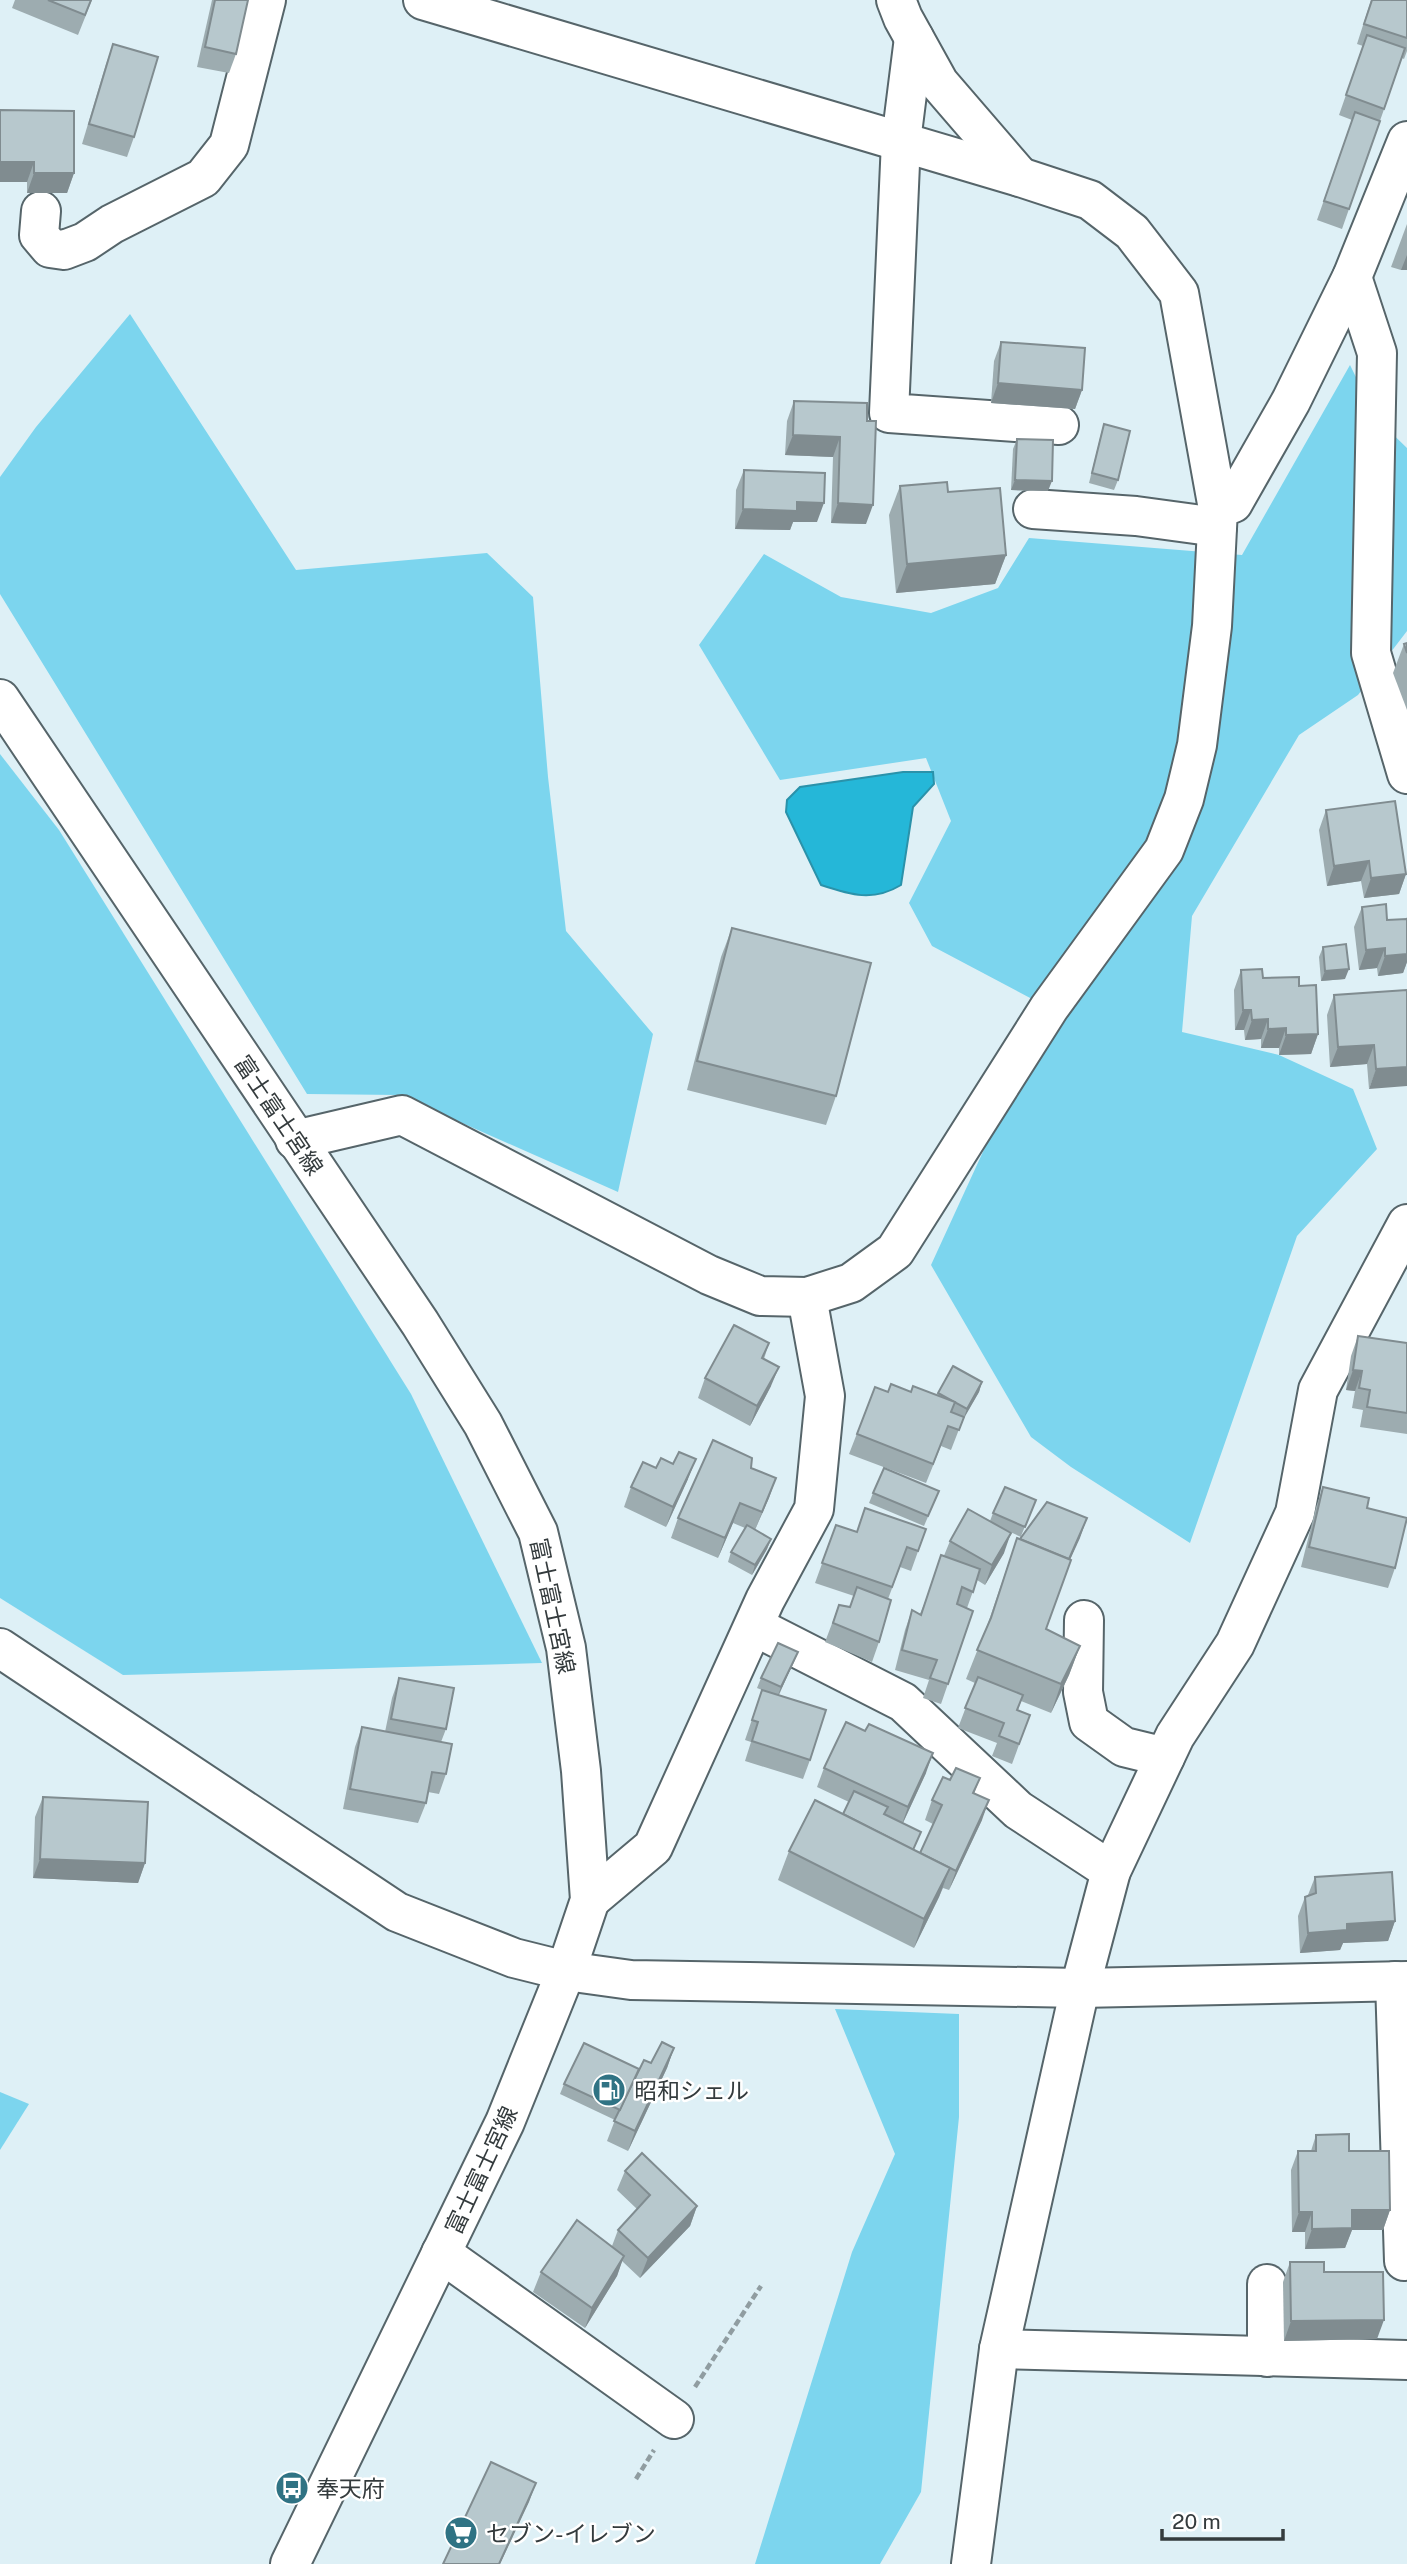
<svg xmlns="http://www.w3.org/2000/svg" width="1407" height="2564" viewBox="0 0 1407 2564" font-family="'Public Sans','Noto Sans JP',sans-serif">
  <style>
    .green { fill: #7cd5ee }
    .water { fill: #25b7d8; stroke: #2a92aa; stroke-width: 2 }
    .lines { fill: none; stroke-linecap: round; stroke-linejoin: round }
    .minor-casing { stroke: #56656a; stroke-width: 42 }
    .major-casing { stroke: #56656a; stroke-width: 42 }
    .path { stroke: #909da1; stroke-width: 4.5; stroke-dasharray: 7 3.5; stroke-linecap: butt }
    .minor { stroke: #fff; stroke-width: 38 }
    .major { stroke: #fff; stroke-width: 38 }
    .wall { fill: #9dacb0 }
    .shaded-wall { fill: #808c90 }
    .building { fill: #b7c8cd; stroke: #808c90; stroke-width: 2 }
    .labels { text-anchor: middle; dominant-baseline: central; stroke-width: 5; stroke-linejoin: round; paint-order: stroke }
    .street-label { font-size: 23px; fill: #343b3d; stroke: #fff }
    .poi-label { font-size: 23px; fill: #343b3d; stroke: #fff; text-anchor: start }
  </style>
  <rect width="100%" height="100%" fill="#def0f6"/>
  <g class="green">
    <path d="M130,314L296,570L487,553L533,597L548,777L566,931L653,1034L618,1192L399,1095L307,1094L0,594V477L36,427Z"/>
    <path d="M1350,365L1376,418L1407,448V631L1358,695L1299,735L1192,916L1182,1032L1279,1055L1353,1089L1377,1149L1297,1236L1190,1543L1071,1467L1031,1437L931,1265L1049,1008L932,946L909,903L951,821L926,758L780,780L699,645L764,554L841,597L931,613L998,588L1029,538L1242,555Z"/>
    <path d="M0,754L59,830L411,1394L542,1663L123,1675L0,1598Z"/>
    <path d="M835,2009L959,2014V2117L921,2492L880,2564H755L852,2252L895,2154Z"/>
    <path d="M0,2092L29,2104L0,2150Z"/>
  </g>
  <path class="water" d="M903,772H933L934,784L913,807L901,885C873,902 851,895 821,885L786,812L787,800L800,787Z"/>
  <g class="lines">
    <defs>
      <g id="minor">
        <path d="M423,0L1020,177L1090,200L1132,232L1179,293L1218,509"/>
        <path d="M896,0L903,18L939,83L1020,177"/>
        <path d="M914,38L901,141L889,413L1059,425"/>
        <path d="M41,211L39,235L50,248L64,250L85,242L112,224L203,178L229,145L266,0"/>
        <path d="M1352,277L1377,353L1371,653L1407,774"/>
        <path d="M1033,509L1136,516L1217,527"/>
        <path d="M295,1140L402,1115L709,1275L760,1296L807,1297L851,1283L895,1251L1049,1008L1164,850L1184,799L1197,745L1212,626L1218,509L1233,503L1291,401L1352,277L1407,141"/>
        <path d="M1084,1620L1083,1692L1089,1722L1124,1747L1165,1757"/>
        <path d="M754,1626L903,1702L1018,1810L1111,1871"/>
        <path d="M0,1648L397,1912L514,1958L566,1971L631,1980L1080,1988L1407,1981"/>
        <path d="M590,1900L653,1847L765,1600L814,1509L825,1396L807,1297"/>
        <path d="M1395,1981L1404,2261"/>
        <path d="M441,2253L674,2419"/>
        <path d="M1267,2284V2357"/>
        <path d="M999,2349L1407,2360"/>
        <path d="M971,2564L999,2349L1080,1988L1111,1871L1175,1736L1235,1644L1295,1513L1318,1390L1407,1224"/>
      </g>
      <path id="major" d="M0,699L420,1323L483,1424L538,1532L566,1648L581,1771L590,1900L566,1971L505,2122L290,2564"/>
    </defs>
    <use href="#minor" class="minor-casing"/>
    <use href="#major" class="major-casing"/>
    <g class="path">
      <path d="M695,2387L761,2286"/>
      <path d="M636,2479L654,2450"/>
    </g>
    <use href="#minor" class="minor"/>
    <use href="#major" class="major"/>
  </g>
  <g class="wall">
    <path d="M15,0H92L78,35L12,8Z"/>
    <path d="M212,0H248L236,54L229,73L197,67Z"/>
    <path d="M1371,0H1407V51L1404,59L1402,58L1342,229L1317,220L1352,120L1339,115L1363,46L1357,44Z"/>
    <path d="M113,44L134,137L127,157L82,144L106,64Z"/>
    <path d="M74,111V173L67,193H27V182H0Z"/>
    <path d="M1407,224V270H1401L1391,267Z"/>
    <path d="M1001,342L1082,390L1075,409L991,403L994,361Z"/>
    <path d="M794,401L867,421L866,524L831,523L833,457L785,455L787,421Z"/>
    <path d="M1104,424L1118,480L1114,490L1089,483L1101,434Z"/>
    <path d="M1017,439L1048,491L1011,490L1013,449Z"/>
    <path d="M744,470L817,522H793L790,530L735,529L736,490Z"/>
    <path d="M900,486L948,492L1006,555L995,584L896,593L889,515Z"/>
    <path d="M1407,643V710L1393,673L1404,644Z"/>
    <path d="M1326,810L1406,874L1399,894L1364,898L1361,881L1327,886L1319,830Z"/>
    <path d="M1362,907L1387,920L1406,919L1407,917V962L1403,973L1378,976L1377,968L1359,970L1354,927Z"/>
    <path d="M732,928L836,1096L826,1125L687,1090L721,957Z"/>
    <path d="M1323,947L1345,979L1321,981L1319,957Z"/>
    <path d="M1241,970L1263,978L1299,986L1318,1034L1311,1054L1279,1055V1048H1261V1039L1245,1040L1244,1030H1235L1234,990Z"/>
    <path d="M1407,990L1369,1089L1367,1064L1330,1067L1327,1015L1334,995Z"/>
    <path d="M1358,1336L1407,1343V1434L1360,1427L1363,1410L1352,1408L1355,1391L1346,1390L1351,1356Z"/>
    <path d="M769,1343L764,1359L771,1386L750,1426L698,1398L705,1378Z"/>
    <path d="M982,1382L979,1392L963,1419L951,1450L941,1446L926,1483L849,1454L875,1387L888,1392H911L937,1395L938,1393Z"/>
    <path d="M656,1468L688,1479L666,1527L624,1507L631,1487Z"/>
    <path d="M751,1468L776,1478L755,1530L771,1539L767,1549L752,1575L728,1562L731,1552L745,1528L733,1523L718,1558L671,1538L678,1518Z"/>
    <path d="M1323,1487L1367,1508L1395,1568L1388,1588L1301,1567L1316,1507Z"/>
    <path d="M939,1491L924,1526L869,1503L873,1493Z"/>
    <path d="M1036,1500L1021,1536L1087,1518L1070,1559L1046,1629L1080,1646L1069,1675L1051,1713L1021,1701L1018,1710L1030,1715L1012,1764L992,1756L997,1743L958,1728L975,1683L966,1679L987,1626L1017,1538L1020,1539L1021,1537L1006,1530L1004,1553L985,1585L977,1580L967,1608L973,1611L941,1704L923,1698L929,1680L895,1670L905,1630L912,1610L920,1614L950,1541L990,1521L993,1513Z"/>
    <path d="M865,1508L926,1529L911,1571L900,1567L888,1599L879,1642L872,1662L825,1642L839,1605L850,1607L854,1596L815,1583L836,1525L857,1532Z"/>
    <path d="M798,1652L779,1695L810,1760L803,1779L745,1761L751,1742L745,1740L762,1690L757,1688L761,1678Z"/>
    <path d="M399,1678L446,1729L441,1742L446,1774L439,1794L428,1792L426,1803L418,1823L343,1809L355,1747L362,1727L385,1732L392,1698Z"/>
    <path d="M824,1768L926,1773L903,1823L915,1851L920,1853L933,1824L925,1820L932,1800L950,1780L980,1778L974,1794L982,1820L949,1890L943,1888L939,1897L914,1948L778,1880L789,1851L843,1814L849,1802L817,1787Z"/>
    <path d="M43,1797L145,1863L138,1883L33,1878L35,1817Z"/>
    <path d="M1315,1877L1395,1921L1388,1941L1343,1943L1340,1950L1300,1953L1298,1916L1305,1897L1308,1895Z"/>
    <path d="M674,2048L667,2068L628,2151L607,2141L615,2120L560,2094L564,2084L639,2069L651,2063Z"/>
    <path d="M1316,2135L1349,2151L1390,2210L1383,2230H1352L1345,2248L1305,2249V2232H1292L1291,2170L1298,2151H1311Z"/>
    <path d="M625,2171L697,2206L690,2226L640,2278L622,2261L617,2276L585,2328L533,2292L541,2272L612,2246L618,2230L637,2209L617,2190Z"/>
    <path d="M1290,2262L1324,2272L1377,2339L1284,2341L1283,2282Z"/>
  </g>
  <g class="shaded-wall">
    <path d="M0,162H34L27,182H0Z"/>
    <path d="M34,173H74L67,193H27Z"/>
    <path d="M1407,255V270H1401Z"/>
    <path d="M998,383L1082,390L1075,409L991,403Z"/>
    <path d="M793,435L840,437L833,457L785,455Z"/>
    <path d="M1015,480L1052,481L1048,491L1011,490Z"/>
    <path d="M797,502L824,503L817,522H793L790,530L735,529L743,509Z"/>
    <path d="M838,503L873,505L866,524L831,523Z"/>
    <path d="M1006,555L995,584L896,593L907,564Z"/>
    <path d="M1369,861L1361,881L1327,886L1334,866Z"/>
    <path d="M1406,874L1399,894L1364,898L1371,878Z"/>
    <path d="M1385,948L1377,968L1359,970L1366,950Z"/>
    <path d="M1407,949V962L1403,973L1378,976L1385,956Z"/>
    <path d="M1349,969L1345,979L1321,981L1325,971Z"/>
    <path d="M1243,1010H1251L1244,1030H1235Z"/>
    <path d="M1268,1019L1261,1039L1245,1040L1252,1020Z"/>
    <path d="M1286,1028L1279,1048H1261L1268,1029Z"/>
    <path d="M1318,1034L1311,1054L1279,1055L1286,1035Z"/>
    <path d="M1374,1045L1367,1064L1330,1067L1338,1047Z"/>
    <path d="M1407,1067V1086L1369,1089L1376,1069Z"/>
    <path d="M779,1367L771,1386L750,1426L757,1406Z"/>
    <path d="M1353,1370L1362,1371L1355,1391L1346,1390Z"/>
    <path d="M982,1382L979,1392L963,1420L967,1409Z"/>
    <path d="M696,1459L688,1479L666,1527L673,1507Z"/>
    <path d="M776,1478L769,1498L754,1532L762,1512Z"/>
    <path d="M740,1503L733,1523L718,1558L725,1538Z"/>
    <path d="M1087,1518L1080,1538L1059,1584L1067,1564Z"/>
    <path d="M1011,1533L1004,1553L985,1585L992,1565Z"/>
    <path d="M771,1539L767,1549L752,1575L755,1565Z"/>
    <path d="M1080,1646L1069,1675L1051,1713L1061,1684Z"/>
    <path d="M798,1652L794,1662L777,1698L781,1687Z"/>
    <path d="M933,1753L926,1773L901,1827L908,1807Z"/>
    <path d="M989,1800L982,1820L949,1890L956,1871Z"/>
    <path d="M40,1859L145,1863L138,1883L33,1878Z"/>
    <path d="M950,1868L939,1897L914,1948L924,1919Z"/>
    <path d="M1395,1921L1388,1941L1343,1943L1340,1950L1300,1953L1308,1933L1347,1924Z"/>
    <path d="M674,2048L667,2068L628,2151L635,2131Z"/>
    <path d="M697,2206L690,2226L640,2278L648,2258Z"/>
    <path d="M1352,2210H1390L1383,2230H1352L1345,2248L1305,2249L1312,2229Z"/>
    <path d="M1299,2212H1312L1305,2232H1292Z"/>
    <path d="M624,2256L617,2276L585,2328L592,2308Z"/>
    <path d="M1384,2320L1377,2339L1284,2341L1291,2321Z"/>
    <path d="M536,2483L529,2502L500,2564H499Z"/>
  </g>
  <g class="building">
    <path d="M48,0H91L85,15Z"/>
    <path d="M215,0H248L236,54L205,47Z"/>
    <path d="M1372,0H1407V38L1364,24Z"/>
    <path d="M1367,35L1405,48L1384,109L1346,95Z"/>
    <path d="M113,44L158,57L134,137L89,124Z"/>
    <path d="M0,110L74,111V173H34V162H0Z"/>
    <path d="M1355,112L1380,121L1349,209L1324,201Z"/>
    <path d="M1001,342L1085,348L1082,390L998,383Z"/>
    <path d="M794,401L867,403V421H876L873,505L838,503L840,437L793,435Z"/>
    <path d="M1104,424L1130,431L1118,480L1092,473Z"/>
    <path d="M1017,439L1053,440L1052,481L1015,480Z"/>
    <path d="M744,470L825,473L824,503L797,502V511L743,509Z"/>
    <path d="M947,482L948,492L1000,488L1006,555L907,564L900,486Z"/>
    <path d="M1407,643V653L1404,644Z"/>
    <path d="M1395,801L1406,874L1371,878L1369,861L1334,866L1326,810Z"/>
    <path d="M1386,904L1387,920L1407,919V954L1385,956V948L1366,950L1362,907Z"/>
    <path d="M732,928L871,963L836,1096L697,1061Z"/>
    <path d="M1346,944L1349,969L1325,971L1323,947Z"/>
    <path d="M1262,969L1263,978L1299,977V986L1316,985L1318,1034L1286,1035V1028L1268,1029V1019L1252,1020L1251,1010H1243L1241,970Z"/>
    <path d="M1407,990V1067L1376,1069L1374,1045L1338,1047L1334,995Z"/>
    <path d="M734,1325L769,1343L762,1358L779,1367L757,1406L705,1378Z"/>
    <path d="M1358,1336L1407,1343V1413L1367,1407L1370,1390L1359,1388L1362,1371L1353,1370Z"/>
    <path d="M953,1366L982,1382L967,1409L938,1393Z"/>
    <path d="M891,1384L911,1392L913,1386L955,1402L951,1412L964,1417L959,1430L948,1426L933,1464L857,1434L875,1387L888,1392Z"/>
    <path d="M713,1440L752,1458L751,1468L776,1478L762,1512L740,1503L725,1538L678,1518Z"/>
    <path d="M679,1452L696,1459L673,1507L631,1487L643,1462L656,1468L661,1458L673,1464Z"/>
    <path d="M884,1468L939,1491L928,1516L873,1493Z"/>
    <path d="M1005,1487L1036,1500L1025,1527L993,1513Z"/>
    <path d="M1323,1487L1369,1498L1367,1508L1407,1518L1395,1568L1309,1547Z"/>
    <path d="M1047,1502L1087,1518L1069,1559L1020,1539Z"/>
    <path d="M865,1508L926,1529L918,1551L907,1547L892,1587L822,1563L836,1525L857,1532Z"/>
    <path d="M968,1509L1011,1533L992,1565L950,1541Z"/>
    <path d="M747,1525L771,1539L755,1565L731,1552Z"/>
    <path d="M1017,1538L1071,1560L1046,1629L1080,1646L1061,1684L977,1650L991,1618Z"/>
    <path d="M941,1555L980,1569L973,1592L962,1587L957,1604L973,1611L948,1684L930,1678L937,1660L902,1650L912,1610L921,1615Z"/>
    <path d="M857,1587L891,1600L879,1642L833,1623L839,1605L850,1607Z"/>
    <path d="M778,1643L798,1652L781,1687L761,1678Z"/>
    <path d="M978,1677L1023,1695L1017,1710L1030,1715L1019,1744L999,1736L1004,1723L965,1708Z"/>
    <path d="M399,1678L454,1688L446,1729L391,1719Z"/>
    <path d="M762,1690L826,1710L810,1760L752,1741L758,1722L752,1720Z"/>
    <path d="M846,1722L865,1731L869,1724L933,1753L908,1807L824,1768Z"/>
    <path d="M362,1727L452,1744L446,1774L432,1772L426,1803L350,1789Z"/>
    <path d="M956,1768L980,1778L973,1793L989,1800L956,1871L920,1853L942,1805L932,1800L943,1777L950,1780Z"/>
    <path d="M854,1791L888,1807L884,1814L921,1832L913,1850L843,1814Z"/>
    <path d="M43,1797L148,1802L145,1863L40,1859Z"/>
    <path d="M815,1800L950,1868L924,1919L789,1851Z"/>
    <path d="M1392,1872L1395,1921L1347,1924V1930L1308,1933L1305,1897L1316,1893L1315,1877Z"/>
    <path d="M662,2042L674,2048L635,2131L614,2121L644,2060L651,2063Z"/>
    <path d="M584,2043L639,2069L620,2110L564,2084Z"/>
    <path d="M1349,2134V2151H1389L1390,2210H1352V2228L1312,2229V2212H1299L1298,2151H1316V2135Z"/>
    <path d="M642,2153L697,2206L648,2258L618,2230L650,2195L625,2171Z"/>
    <path d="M577,2220L624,2256L592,2308L541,2272Z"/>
    <path d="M1290,2262H1324V2272H1383L1384,2320L1291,2321Z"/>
    <path d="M491,2462L536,2483L499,2564H443Z"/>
  </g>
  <defs>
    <symbol id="fuel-disc" viewBox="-11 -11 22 22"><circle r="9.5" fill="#307384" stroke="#fff"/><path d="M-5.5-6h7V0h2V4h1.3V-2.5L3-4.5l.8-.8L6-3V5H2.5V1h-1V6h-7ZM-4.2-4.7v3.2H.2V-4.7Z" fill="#fff"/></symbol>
    <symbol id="bus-disc" viewBox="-11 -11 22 22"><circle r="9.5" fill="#307384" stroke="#fff"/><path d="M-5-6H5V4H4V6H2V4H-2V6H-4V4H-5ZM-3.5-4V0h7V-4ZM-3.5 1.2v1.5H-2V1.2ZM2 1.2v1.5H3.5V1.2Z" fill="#fff"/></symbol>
    <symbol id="supermarket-disc" viewBox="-11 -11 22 22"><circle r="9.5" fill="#307384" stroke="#fff"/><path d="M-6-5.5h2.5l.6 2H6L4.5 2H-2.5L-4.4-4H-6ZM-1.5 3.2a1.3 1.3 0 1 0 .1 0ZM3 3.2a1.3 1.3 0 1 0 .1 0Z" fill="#fff"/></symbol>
  </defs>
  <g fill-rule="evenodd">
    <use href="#fuel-disc" x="590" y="2071" width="38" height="38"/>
    <use href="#bus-disc" x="273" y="2469" width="38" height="38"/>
    <use href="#supermarket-disc" x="442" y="2514" width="38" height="38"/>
  </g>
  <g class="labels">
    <g class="street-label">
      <text transform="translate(279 1115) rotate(56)">富士富士宮線</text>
      <text transform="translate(553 1606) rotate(78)">富士富士宮線</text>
      <text transform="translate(481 2170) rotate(-65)">富士富士宮線</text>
    </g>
    <g class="poi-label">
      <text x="634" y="2090">昭和シェル</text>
      <text x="316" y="2488">奉天府</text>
      <text x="486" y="2533">セブン-イレブン</text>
    </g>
  </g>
  <path d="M1162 2529v10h121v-10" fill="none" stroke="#343b3d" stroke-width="3.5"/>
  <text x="1172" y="2529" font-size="21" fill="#343b3d" stroke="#ffffff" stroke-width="5" paint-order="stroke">20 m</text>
</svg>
